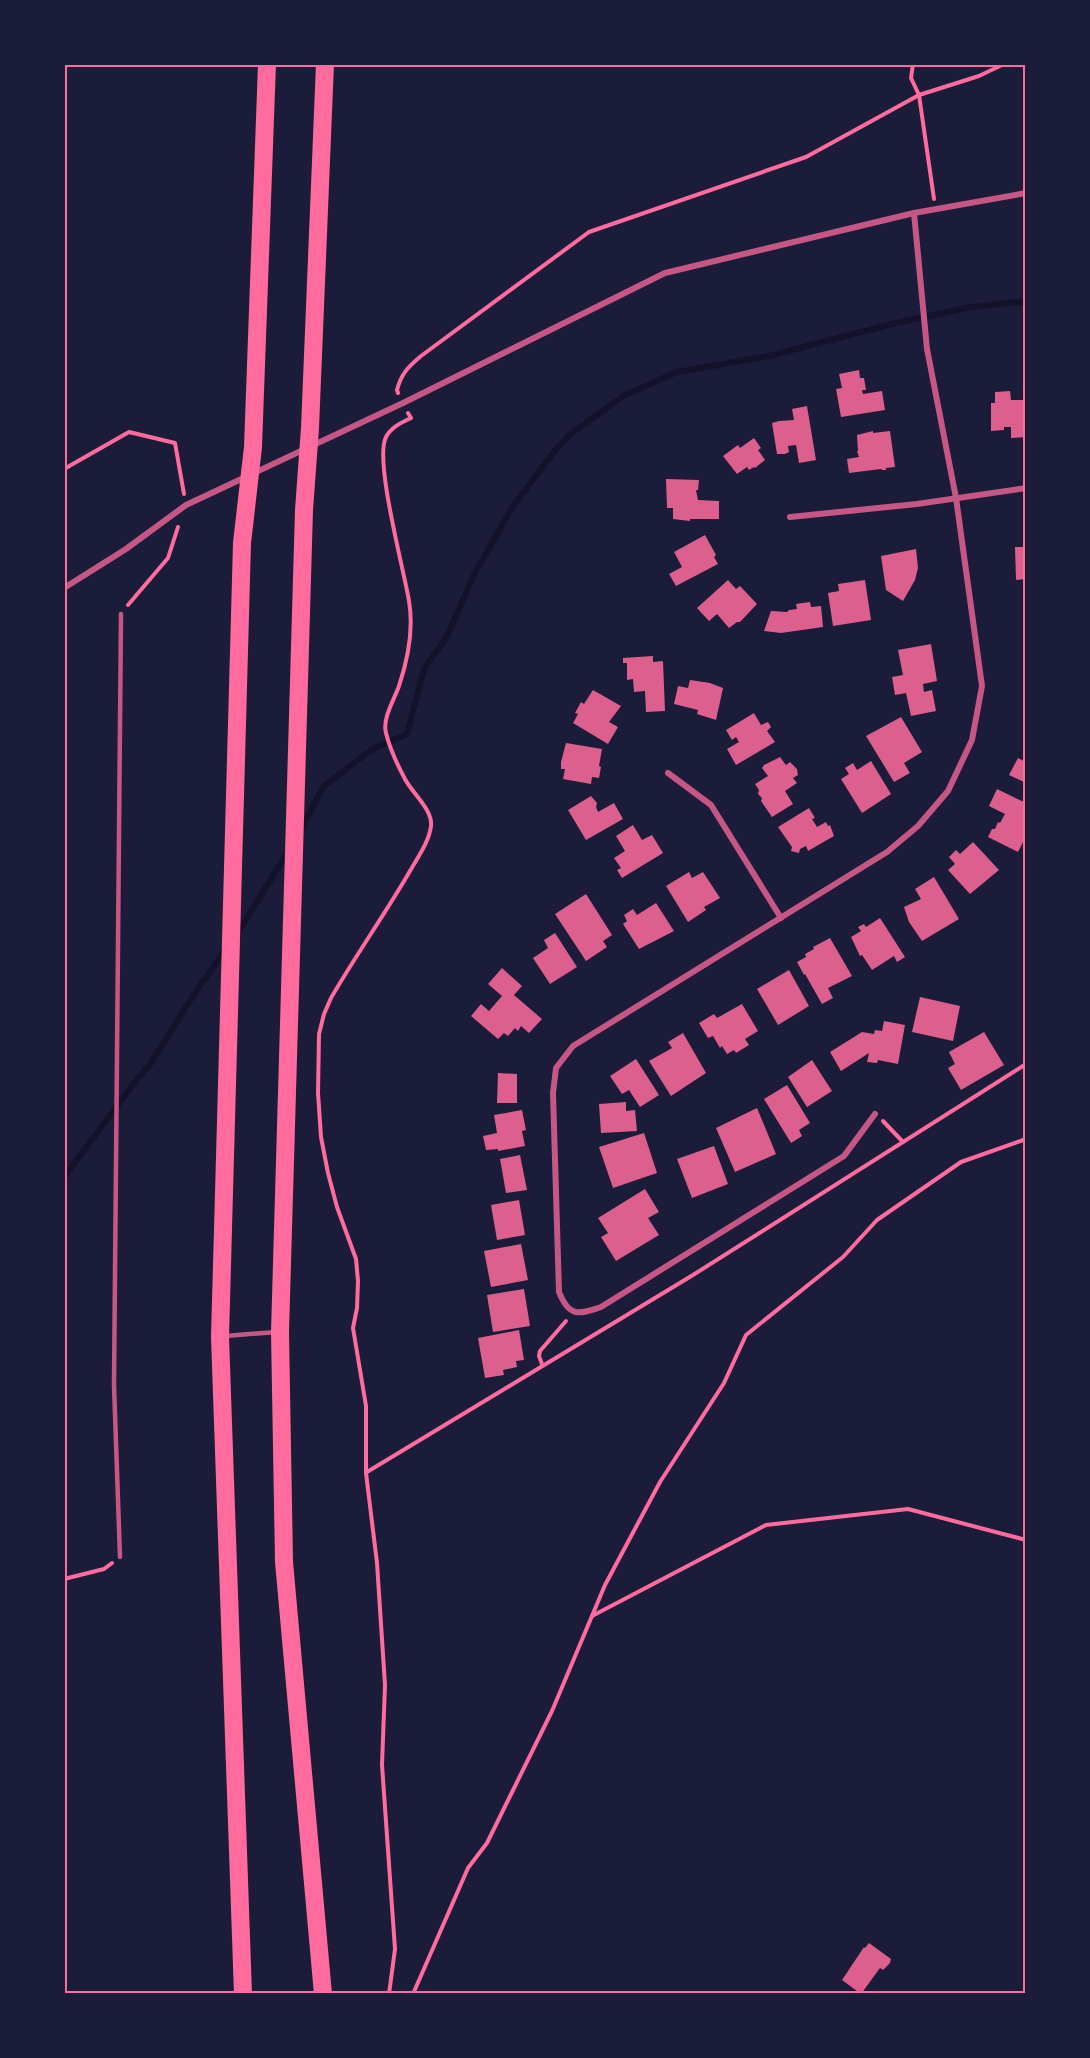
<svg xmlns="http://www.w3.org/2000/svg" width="1090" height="2058" viewBox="0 0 1090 2058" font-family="'DejaVu Sans',sans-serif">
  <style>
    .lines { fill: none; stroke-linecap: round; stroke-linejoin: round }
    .stream { stroke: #12122b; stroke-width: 6 }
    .building { fill: #dd5f8e }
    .path { stroke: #ff6b9d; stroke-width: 4 }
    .service { stroke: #c65784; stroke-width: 4.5 }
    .minor { stroke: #c65784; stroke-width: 6 }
    .motorway { stroke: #ff6b9d; stroke-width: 18 }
    .neatline { fill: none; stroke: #ff6b9d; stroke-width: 2 }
  </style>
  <rect width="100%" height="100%" fill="#1b1b3a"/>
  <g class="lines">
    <g class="stream">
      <path d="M301,830L323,787L371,750L407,734L424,669L446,638L475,573L513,506L553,453L569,435L625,395L677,372L769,356L896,323L971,307L1017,302L1026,303"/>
      <path d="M236,935L288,852"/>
      <path d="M64,1177L137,1079L151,1063L191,999L225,950"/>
    </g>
  </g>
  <g class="building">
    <path d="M859,370L860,378H864L866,390H862L863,394L882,391L885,410L841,417L836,389L842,388L839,374Z"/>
    <path d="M1010,391L1011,400H1026V437L1011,438V427H1004V430L991,431V403H995V392Z"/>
    <path d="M807,406L816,460L799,463L796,445L788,446L789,452L785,454H777L772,423L779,421L794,420L792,409Z"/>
    <path d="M873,431V433L890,431L895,467L886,468V470H882L881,469L849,473L847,459L859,457L857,451H858L857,435Z"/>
    <path d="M754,438L761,448L758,450L765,460L755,468L754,467L749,470L747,467L737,474L723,456L738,445L740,448Z"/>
    <path d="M666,479L699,480L698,490H696L698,500L719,501V519H690V521L673,519V508H667Z"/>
    <path d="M705,535L716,555L714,557L718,564L676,586L669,574L682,567L674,552Z"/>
    <path d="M1015,547H1026V579L1016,580Z"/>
    <path d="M916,549L918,568L915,580L903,601L886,590L881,556Z"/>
    <path d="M728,580L736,589L740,586L757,604L740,622H737L729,628L717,614L709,621L697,608Z"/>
    <path d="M865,580L871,620L833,626L828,593L839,591L838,584Z"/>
    <path d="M810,602L811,607L821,606L823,627L781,633L764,631L771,611L787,612L789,610L797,609L796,604Z"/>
    <path d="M931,644L937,681L923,684L924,692L932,690L936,711L911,716L906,693L895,695L892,677L903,675L898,650Z"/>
    <path d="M653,656V662L663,661L665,711L646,712L645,691L634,692L633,679L627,680V663H623V658Z"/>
    <path d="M690,680L710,683L723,688L716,720L697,714L698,710L674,704L678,686L688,688Z"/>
    <path d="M593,690L621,706L609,722L618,727L608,744L573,723L578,714L575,713L581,702L584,704Z"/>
    <path d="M754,713L761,725L768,722L771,727L767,731L775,742L736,765L727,749L739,742L736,737L732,740L726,730Z"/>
    <path d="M901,717L922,752L904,763L910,773L894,782L866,736Z"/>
    <path d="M566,743L602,749L599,766L601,767L599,778L592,777L591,784L563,779L565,769H561V762Z"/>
    <path d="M780,757L786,765L790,762L797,769L798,775L793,778L797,783L785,791L793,804L772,817L761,801L762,798L758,794L759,790L755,784L768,776L762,768L764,765Z"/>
    <path d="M1018,758L1026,762V783L1009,775Z"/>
    <path d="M871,761L891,794L862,813L841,779L849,774L845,768L853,763L857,770Z"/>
    <path d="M997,789L1026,803V843L1023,842L1018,852L988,837L992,829H995L998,822L1000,823L1005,814L989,806Z"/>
    <path d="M591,796L597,803L596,807L598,812L614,803L623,819L586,840L568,810Z"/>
    <path d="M809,808L815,818L812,819L817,827L826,822L828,826L830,825L834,836L808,851L806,846L800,849L799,853L791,851L792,847L778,827Z"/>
    <path d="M633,825L642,840L652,835L663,853L622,878L617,870L621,868L614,858L625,851L616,836Z"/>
    <path d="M973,842L999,870L970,894L948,870L955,864L949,857L956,850L960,854Z"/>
    <path d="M689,872L692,878L703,872L720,898L704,907L706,910L688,922L666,886Z"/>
    <path d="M934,877L959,919L922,941L909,922L904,907L921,899L915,889Z"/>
    <path d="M586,894L612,935L603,941L607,947L586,961L555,914Z"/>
    <path d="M656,903L674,931L639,949L623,924L627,921L624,915L633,909L637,915Z"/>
    <path d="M880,918L905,957L897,962L894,956L872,970L862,955L860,956L851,937L861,931L858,927L864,924L866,927Z"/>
    <path d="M555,933L577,967L550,984L533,958L548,948L544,940Z"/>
    <path d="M830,938L852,976L828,988L833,998L822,1004L805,974L804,975L797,962L806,957L805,954L814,949L813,947Z"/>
    <path d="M502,968L522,986L514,995L542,1019L529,1033L521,1026L518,1031L515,1028L508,1036L504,1033L498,1039L471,1016L481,1004L489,1011L502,996L488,984Z"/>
    <path d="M789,970L809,1006L778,1025L757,989Z"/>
    <path d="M920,997L960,1006L953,1041L912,1032Z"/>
    <path d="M742,1004L758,1031L745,1039L749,1045L736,1053L734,1050L727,1054L722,1046L720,1048L713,1036L708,1038L699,1023L714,1014L717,1018Z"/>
    <path d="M884,1021L905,1025L898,1064L878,1060L877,1063L867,1062L869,1053L841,1071L830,1052L862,1032L874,1034L875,1030L882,1031Z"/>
    <path d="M984,1032L1004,1065L961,1090L948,1068L955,1064L949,1052Z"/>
    <path d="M683,1033L706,1073L671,1096L649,1061L672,1048L668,1042Z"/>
    <path d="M636,1059L659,1095L640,1107L629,1090L622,1094L610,1076Z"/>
    <path d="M812,1060L832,1091L807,1107L788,1077Z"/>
    <path d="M498,1073L517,1074V1103H497Z"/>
    <path d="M787,1085L810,1123L799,1130L802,1136L791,1143L764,1099Z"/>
    <path d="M626,1102V1111L635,1110L637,1131L601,1133L599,1104Z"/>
    <path d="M757,1108L776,1154L735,1172L716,1128Z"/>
    <path d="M522,1110L526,1130L522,1131L525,1146L498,1151V1149L486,1150L483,1136L497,1133L494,1115Z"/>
    <path d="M644,1133L657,1173L613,1188L599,1147Z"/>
    <path d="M714,1146L728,1184L692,1198L677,1159Z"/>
    <path d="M520,1155L527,1190L506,1193L500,1159Z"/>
    <path d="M645,1189L659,1212L648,1218L659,1235L616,1261L601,1237L608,1233L598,1218Z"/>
    <path d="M519,1200L525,1235L497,1240L491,1205Z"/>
    <path d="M521,1244L528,1280L491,1287L484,1251Z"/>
    <path d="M524,1289L530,1326L493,1332L487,1295Z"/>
    <path d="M519,1330L524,1360L516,1361L517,1367L503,1370L504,1375L485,1378L478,1338Z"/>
    <path d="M869,1943L891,1959L890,1963L883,1970L880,1968L861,1994L842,1980L864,1947L865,1948Z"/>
  </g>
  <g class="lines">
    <g class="path">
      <path d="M913,64L911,78L919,95L934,199"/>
      <path d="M398,393L397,390C401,374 408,367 421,356L589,232L806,157L919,95L979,76L1004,64"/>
      <path d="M64,469L129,432L175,443L184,494"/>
      <path d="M128,605L168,558L178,527"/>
      <path d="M883,1121L903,1142"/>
      <path d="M542,1364L539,1356L540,1351L566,1321"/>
      <path d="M367,1472L693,1275L1026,1064"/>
      <path d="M64,1579L104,1569L112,1563"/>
      <path d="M592,1616L766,1525L908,1509L1026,1540"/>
      <path d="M389,1994L395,1949L382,1765L385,1685L377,1563L366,1473V1406L353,1328L357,1308L358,1281L356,1259L337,1207L328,1173L321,1137L318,1093L319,1034L324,1014L331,998C356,955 385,914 410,871C418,857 429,842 431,826C433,810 412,793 405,779C398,766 390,749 386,733C382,719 394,700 399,686C408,659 414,630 409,601C404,570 374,460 386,437C391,427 401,423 411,418L408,413"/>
      <path d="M413,1994L468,1868L487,1843L552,1711L605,1585L660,1482L724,1383L746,1335L843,1257L877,1220L961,1162L1026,1139"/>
    </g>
    <g class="service">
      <path d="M225,1336L277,1332"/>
      <path d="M120,1557L114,1385L121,614"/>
    </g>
    <g class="minor">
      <path d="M790,517L917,504L1026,488"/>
      <path d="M64,588L126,549L186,505L403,403L665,273L914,213L1026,193"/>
      <path d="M668,773L711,805L781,918"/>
      <path d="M875,1114L844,1156L601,1307C578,1315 569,1317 559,1292L553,1093L556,1068L573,1046L887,852L918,826L948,791L972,740L982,686L956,498L927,349L914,213"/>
    </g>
    <g class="motorway">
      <path d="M243,1994L220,1337L242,543L253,447L267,64"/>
      <path d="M323,1994L284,1562L280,1332L304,510L310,428L325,64"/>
    </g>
  </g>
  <rect width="1090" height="2058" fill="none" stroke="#1b1b3a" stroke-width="132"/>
  <rect x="66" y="66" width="958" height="1926" class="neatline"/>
</svg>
